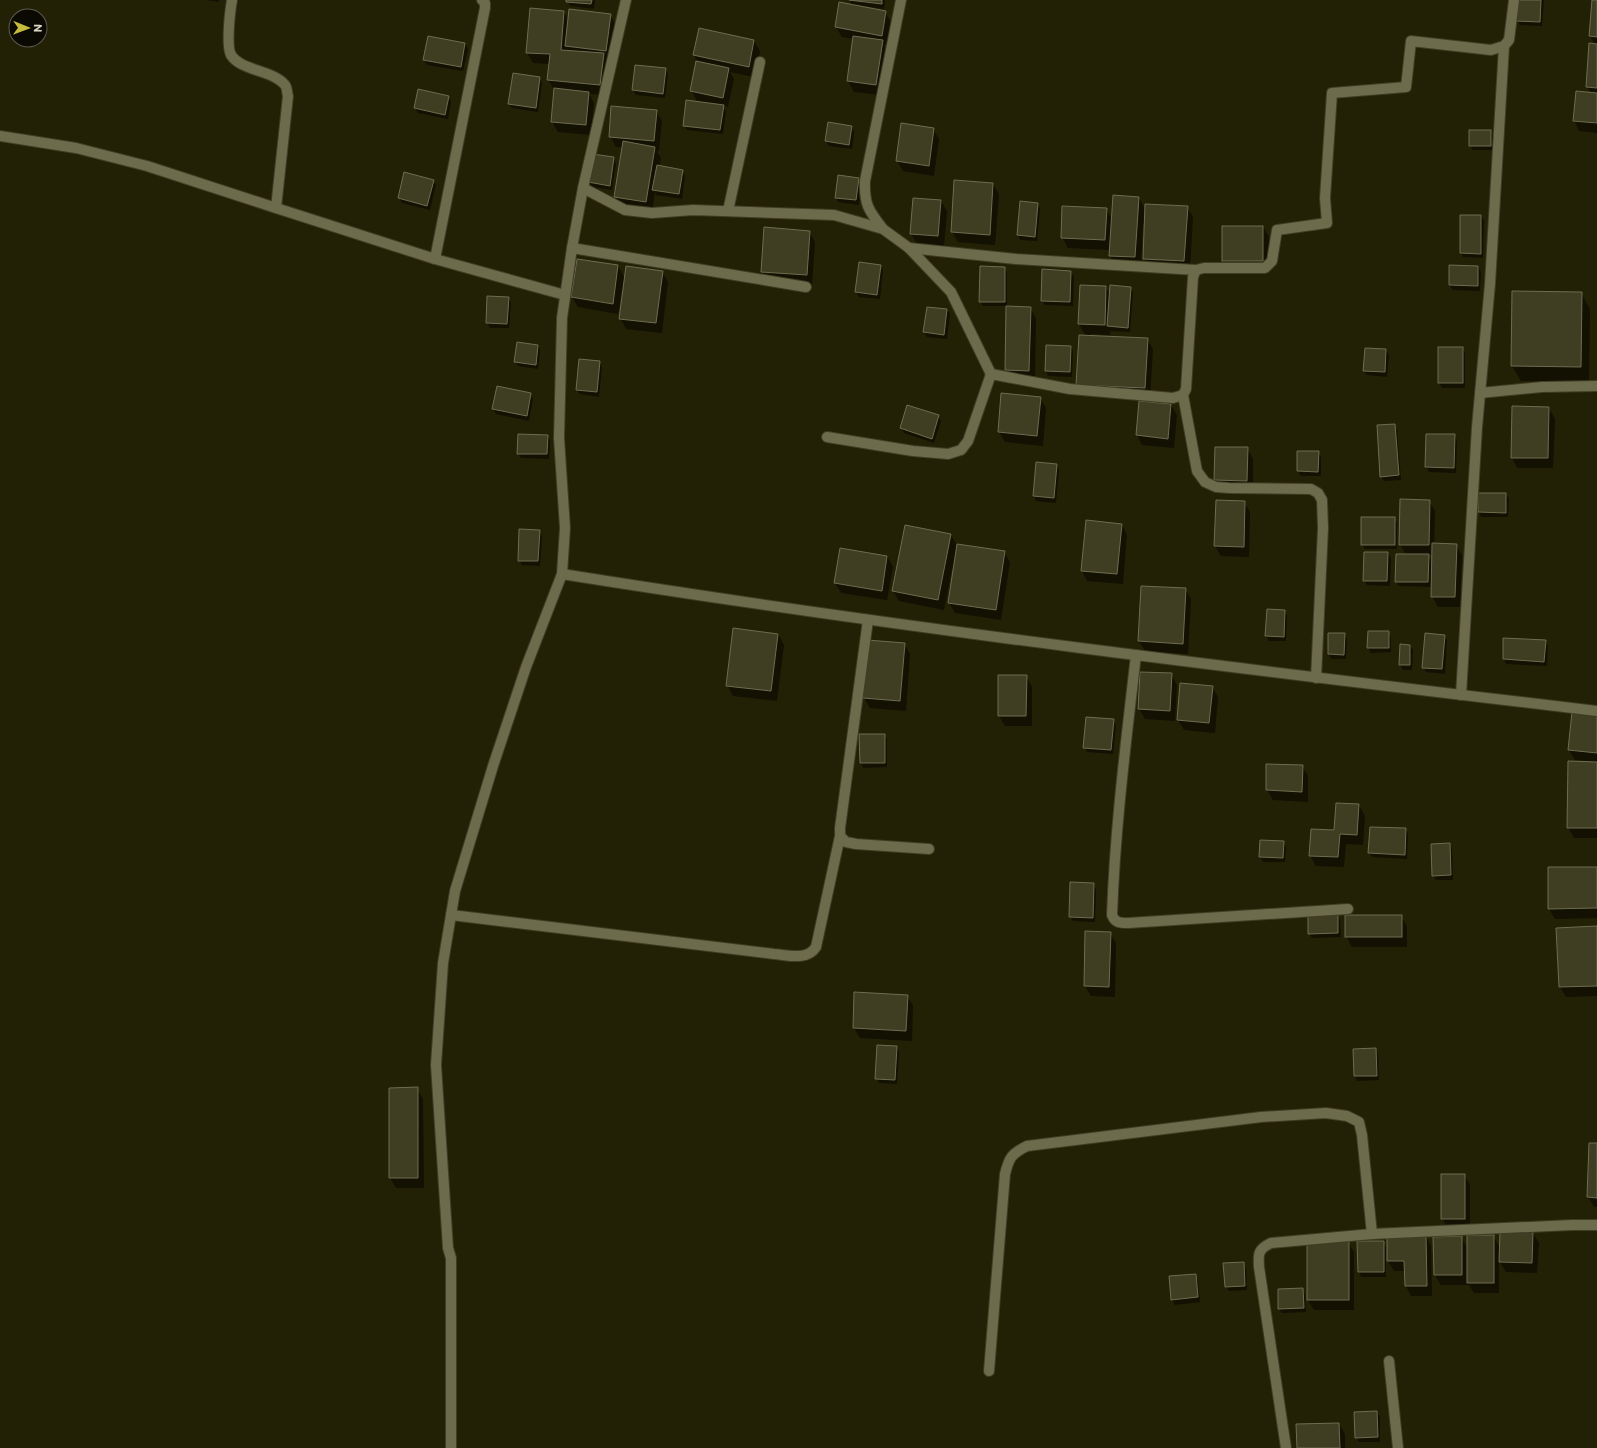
<svg xmlns="http://www.w3.org/2000/svg" width="1597" height="1448" viewBox="0 0 1597 1448" font-family="Commissioner,sans-serif">
  <style>
    .shadow { fill: #0007; fill-rule: evenodd }
    .building { fill: #3f3d22; stroke: #6e6d50 }
    .lines { fill: none; stroke-linecap: round; stroke-linejoin: round }
    .minor-casing { stroke: #3f3d24; stroke-width: 12 }
    .minor { stroke: #6c6b4c; stroke-width: 10 }
  </style>
  <rect width="100%" height="100%" fill="#222005"/>
  <g class="shadow">
    <path d="M207,0H219V2Z"/>
    <path d="M567,0H595L594,9L570,6Z"/>
    <path d="M849,0H885L884,9L864,6V8L885,12L891,22L887,45H884L888,51L882,95L854,92L848,81L854,39L842,37L836,27L852,6Z"/>
    <path d="M1518,0H1544L1542,26L1520,25L1517,20Z"/>
    <path d="M1593,0H1597V133L1579,131L1574,120L1591,93L1587,87L1595,45L1590,36Z"/>
    <path d="M564,12L569,21L610,15L616,25L611,61L607,60L609,65L605,95L589,94L594,103L591,135L558,132L552,122L555,90L548,80L550,64L533,63L527,53Z"/>
    <path d="M754,41L760,51L754,77L730,72L734,79L728,107L723,106L726,111L723,134L687,130L684,125L698,103L691,90L697,61L694,55Z"/>
    <path d="M465,44L468,49L463,71L427,65L424,60Z"/>
    <path d="M665,69L668,74L665,98L636,95L633,90Z"/>
    <path d="M539,78L542,83L538,112L512,108L509,104Z"/>
    <path d="M449,97L451,102L448,119L418,113L415,108Z"/>
    <path d="M656,111L662,121L659,151H657L661,158L659,167L682,171L685,176L682,199L656,195L655,192L652,212L621,207L615,196L623,147H616L610,136Z"/>
    <path d="M852,127L854,132L852,149L829,146L826,141Z"/>
    <path d="M933,129L939,139L934,176L903,171L897,161Z"/>
    <path d="M1490,131L1493,136V150H1473L1470,145Z"/>
    <path d="M613,158L616,163L612,190L592,187L589,182Z"/>
    <path d="M858,179L861,184L859,205L838,202L836,197Z"/>
    <path d="M433,181L436,185L430,210L402,203L399,198Z"/>
    <path d="M993,184L999,194L995,245L958,242L952,232Z"/>
    <path d="M1139,198L1146,211L1187,207L1193,217L1190,271L1149,269L1144,258L1145,224H1143L1141,267L1116,266L1110,256V250L1068,248L1062,237L1106,209L1112,219Z"/>
    <path d="M941,201L947,211L944,246L917,244L911,234Z"/>
    <path d="M1038,204L1040,209L1037,241L1020,240L1018,235Z"/>
    <path d="M1481,216L1484,221L1483,258L1463,257L1461,253Z"/>
    <path d="M1263,227L1269,237L1268,271H1229L1223,261Z"/>
    <path d="M809,232L815,242L812,285L767,282L762,271Z"/>
    <path d="M618,266L625,279L662,272L668,282L662,333L626,329L620,318L624,290H622L618,314L578,307L572,297Z"/>
    <path d="M880,266L883,270L880,299L859,297L856,292Z"/>
    <path d="M1478,267L1481,272L1480,291L1452,290L1450,285Z"/>
    <path d="M1005,268L1007,273V306H983L980,301Z"/>
    <path d="M1071,272L1074,277L1073,306L1045,305L1042,301Z"/>
    <path d="M1106,287L1110,295L1130,288L1133,293L1130,332L1110,331V335L1091,334V336L1147,339L1153,349L1150,398L1083,395L1086,336L1079,324Z"/>
    <path d="M1581,293L1590,309L1589,382L1521,381L1512,366Z"/>
    <path d="M508,297L511,302L509,328H490L487,323Z"/>
    <path d="M1007,307L1030,308L1036,318L1035,381L1012,380L1006,370Z"/>
    <path d="M947,310L950,314L947,339L927,337L924,332Z"/>
    <path d="M538,345L540,350L538,369L518,366L515,362Z"/>
    <path d="M1071,347L1073,351L1072,377L1048,376L1046,371Z"/>
    <path d="M1462,348L1465,353V388H1442L1439,383Z"/>
    <path d="M1386,350L1389,355L1387,377L1367,375L1364,371Z"/>
    <path d="M599,362L602,367L599,397L580,394L577,390Z"/>
    <path d="M498,387L530,394L533,399L529,421L496,414L493,409Z"/>
    <path d="M1002,394L1040,398L1046,408L1043,446L1005,442L999,432Z"/>
    <path d="M1171,405L1177,415L1174,448L1142,445L1137,435Z"/>
    <path d="M1549,408L1555,419L1553,468H1517L1512,458Z"/>
    <path d="M938,416L941,421L934,443L904,433L901,428Z"/>
    <path d="M1394,425L1397,430L1401,480L1384,481L1381,477Z"/>
    <path d="M1454,435L1457,440L1456,473L1429,472L1426,467Z"/>
    <path d="M547,436L550,440L549,459L521,458L518,453Z"/>
    <path d="M1216,448H1247L1253,459V491L1221,490L1215,480Z"/>
    <path d="M1298,452H1318L1321,457V476H1301L1298,471Z"/>
    <path d="M1056,465L1059,470L1056,503L1036,501L1034,496Z"/>
    <path d="M1506,494L1509,499L1508,517H1481L1479,512Z"/>
    <path d="M1429,501L1435,511L1434,544L1456,545L1462,555L1460,607H1438L1432,596V587L1399,586L1396,582L1406,555L1400,545ZM1428,555H1433V563Z"/>
    <path d="M1244,502L1250,512L1249,557L1221,556L1215,546Z"/>
    <path d="M1394,518L1397,523V549H1365L1362,544Z"/>
    <path d="M1122,525L1127,535L1123,584L1087,581L1082,571Z"/>
    <path d="M539,531L542,536L540,566L522,565L519,560Z"/>
    <path d="M951,535L956,544L1004,552L1010,562L1001,620L955,613L949,603L954,569H952L944,610L899,601L893,591Z"/>
    <path d="M1388,553L1391,558L1390,586L1367,585L1364,581Z"/>
    <path d="M887,556L893,567L887,600L841,593L835,583Z"/>
    <path d="M1185,589L1191,599L1188,654L1145,651L1139,641Z"/>
    <path d="M1284,611L1287,615L1286,641H1269L1266,636Z"/>
    <path d="M1388,632L1391,637V652L1371,653L1368,648Z"/>
    <path d="M778,634L784,645L777,701L733,696L727,685Z"/>
    <path d="M1345,634L1347,639L1346,659H1331L1329,654Z"/>
    <path d="M1444,636L1447,640L1445,674L1426,672L1423,667Z"/>
    <path d="M1504,639L1545,641L1548,646L1547,666L1506,664L1504,659Z"/>
    <path d="M904,644L910,654L906,711L870,708L864,698Z"/>
    <path d="M1410,646L1413,650L1412,670H1403L1400,665Z"/>
    <path d="M1171,674L1177,685L1175,721L1145,719L1139,709Z"/>
    <path d="M1026,676L1032,687V726H1005L999,716Z"/>
    <path d="M1181,684L1212,687L1218,697L1215,733L1184,730L1178,720Z"/>
    <path d="M1597,715V838H1574L1568,827L1588,761L1575,760L1569,750Z"/>
    <path d="M1113,720L1116,725L1113,754L1087,752L1084,747Z"/>
    <path d="M884,735L887,739V767L863,768L861,763Z"/>
    <path d="M1267,765L1302,766L1308,776V802L1273,800L1267,790Z"/>
    <path d="M1359,805L1365,816L1363,845L1346,844L1344,867L1316,866L1310,855Z"/>
    <path d="M1406,829L1408,834L1407,859L1372,857L1369,852Z"/>
    <path d="M1283,842L1286,847L1285,862H1263L1260,857Z"/>
    <path d="M1450,844L1452,849L1453,880H1436L1433,875Z"/>
    <path d="M1597,868V918L1555,919L1549,909Z"/>
    <path d="M1093,884L1096,889L1095,922L1073,921L1070,916Z"/>
    <path d="M1338,915L1340,920L1341,937L1312,938L1309,933Z"/>
    <path d="M1401,916L1407,926V947H1352L1346,936Z"/>
    <path d="M1597,928V996L1566,997L1560,987L1558,929Z"/>
    <path d="M1086,932L1110,933L1116,943L1115,997L1091,996L1085,986Z"/>
    <path d="M855,993L907,996L913,1006L912,1041L860,1038L854,1028Z"/>
    <path d="M896,1047L899,1052L897,1084L879,1083L876,1078Z"/>
    <path d="M1375,1049L1378,1054L1379,1080L1357,1081L1355,1076L1354,1050Z"/>
    <path d="M417,1088L423,1099L424,1188H396L390,1178Z"/>
    <path d="M1597,1144V1207H1594L1588,1197Z"/>
    <path d="M1464,1175L1470,1185V1228L1448,1229L1442,1218Z"/>
    <path d="M1533,1233L1539,1243L1537,1273L1506,1272L1499,1261V1293H1474L1469,1285H1441L1435,1275L1434,1238L1461,1237L1468,1249L1493,1236L1501,1249Z"/>
    <path d="M1388,1236H1426L1431,1246L1432,1296H1411L1406,1286L1405,1271H1394L1388,1261Z"/>
    <path d="M1348,1242L1354,1252V1310H1314L1308,1300Z"/>
    <path d="M1358,1242H1383L1386,1247V1277H1361L1359,1272Z"/>
    <path d="M1243,1263L1246,1268L1247,1290L1229,1291L1226,1287Z"/>
    <path d="M1195,1275L1198,1280L1200,1302L1175,1305L1172,1300Z"/>
    <path d="M1302,1289L1305,1294L1306,1312L1282,1313L1279,1309Z"/>
    <path d="M1377,1412L1380,1417V1442H1359L1356,1437Z"/>
    <path d="M1339,1424L1345,1434V1448H1298Z"/>
  </g>
  <g class="building">
    <path d="M566,0H592L591,4L566,2Z"/>
    <path d="M849,0H882V4Z"/>
    <path d="M1517,0H1541L1540,22L1516,21Z"/>
    <path d="M1592,0H1597V37L1589,36Z"/>
    <path d="M839,2L886,11L882,36L835,27Z"/>
    <path d="M530,8L564,11L561,50L604,53L600,85L547,80L550,54L526,53Z"/>
    <path d="M569,9L611,14L606,51L565,46Z"/>
    <path d="M699,28L754,40L749,67L693,55Z"/>
    <path d="M428,36L465,43L461,67L423,60Z"/>
    <path d="M853,36L883,40L876,85L847,81Z"/>
    <path d="M1589,43L1597,44V88L1586,87Z"/>
    <path d="M696,61L729,68L723,98L690,91Z"/>
    <path d="M635,65L666,68L663,94L632,90Z"/>
    <path d="M513,73L540,77L536,108L508,104Z"/>
    <path d="M554,88L589,92L586,125L551,122Z"/>
    <path d="M418,89L449,96L445,115L414,108Z"/>
    <path d="M1576,91L1597,93V123L1573,121Z"/>
    <path d="M686,100L724,105L720,130L683,126Z"/>
    <path d="M611,106L657,110L654,141L609,137Z"/>
    <path d="M828,122L852,126L849,145L825,141Z"/>
    <path d="M901,123L934,128L929,166L896,161Z"/>
    <rect x="1469" y="130" width="22" height="16"/>
    <path d="M623,141L655,147L646,202L614,197Z"/>
    <path d="M592,154L614,157L610,186L588,182Z"/>
    <path d="M657,165L683,170L679,194L652,190Z"/>
    <path d="M404,172L434,180L427,206L398,198Z"/>
    <path d="M838,175L859,178L856,200L835,198Z"/>
    <path d="M954,180L993,183L990,235L951,232Z"/>
    <path d="M1113,195L1139,197L1135,257L1109,256Z"/>
    <path d="M913,198L941,200L938,236L910,234Z"/>
    <path d="M1020,201L1038,203L1035,237L1017,235Z"/>
    <path d="M1145,204L1188,206L1184,261L1143,259Z"/>
    <path d="M1062,206L1107,208L1105,240L1061,238Z"/>
    <path d="M1460,215H1481V254L1460,253Z"/>
    <rect x="1222" y="226" width="41" height="35"/>
    <path d="M764,227L810,231L807,275L761,272Z"/>
    <path d="M577,259L618,265L613,304L571,297Z"/>
    <path d="M859,262L881,265L877,295L855,292Z"/>
    <path d="M1449,265L1478,266V286L1449,285Z"/>
    <path d="M626,266L663,271L656,323L619,319Z"/>
    <path d="M980,266L1005,267V302H979Z"/>
    <path d="M1042,269L1071,271L1070,302L1041,301Z"/>
    <path d="M1080,285L1106,286L1105,325L1078,324Z"/>
    <path d="M1110,285L1131,287L1128,328L1107,326Z"/>
    <path d="M1512,291L1582,292L1581,367L1511,366Z"/>
    <path d="M487,296L509,297L507,324L486,323Z"/>
    <path d="M1006,306L1031,307L1029,371L1005,370Z"/>
    <path d="M927,307L947,309L944,335L923,332Z"/>
    <path d="M1079,335L1148,338L1145,388L1076,385Z"/>
    <path d="M517,342L538,345L536,365L514,362Z"/>
    <path d="M1046,345L1071,346L1070,372L1045,371Z"/>
    <rect x="1438" y="347" width="25" height="36"/>
    <path d="M1365,348L1386,349L1385,372L1363,371Z"/>
    <path d="M579,359L600,361L597,392L576,390Z"/>
    <path d="M497,386L531,393L527,416L492,409Z"/>
    <path d="M1001,393L1041,397L1037,436L998,432Z"/>
    <path d="M1139,401L1171,404L1168,439L1136,435Z"/>
    <path d="M907,405L939,415L932,439L900,428Z"/>
    <path d="M1512,406L1549,407L1548,458H1511Z"/>
    <path d="M1395,424L1399,475L1380,477L1377,425Z"/>
    <path d="M518,434L548,435L547,454H517Z"/>
    <path d="M1426,434H1455L1454,468L1425,467Z"/>
    <path d="M1215,447H1248L1247,481L1214,480Z"/>
    <path d="M1297,451H1319L1318,472L1297,471Z"/>
    <path d="M1036,462L1057,464L1054,498L1033,496Z"/>
    <path d="M1478,493H1506V513L1478,512Z"/>
    <path d="M1400,499L1430,500L1429,545H1399Z"/>
    <path d="M1216,500L1245,501L1244,547L1214,546Z"/>
    <rect x="1361" y="517" width="34" height="28"/>
    <path d="M1086,520L1122,524L1117,574L1081,571Z"/>
    <path d="M905,525L951,534L938,600L892,591Z"/>
    <path d="M519,529L540,530L538,561H518Z"/>
    <path d="M1432,543L1457,544L1455,597H1431Z"/>
    <path d="M957,544L1005,551L996,610L948,603Z"/>
    <path d="M840,548L887,556L882,591L834,583Z"/>
    <path d="M1364,552H1388L1387,581H1363Z"/>
    <path d="M1396,554H1429L1428,582H1395Z"/>
    <path d="M1141,586L1186,588L1183,644L1138,641Z"/>
    <path d="M1267,609L1285,610L1284,637L1265,636Z"/>
    <path d="M733,628L778,634L771,691L726,686Z"/>
    <path d="M1368,631H1389V648H1367Z"/>
    <path d="M1328,633H1345L1344,655L1328,654Z"/>
    <path d="M1425,633L1445,635L1442,669L1422,668Z"/>
    <path d="M1503,638L1546,640L1544,662L1503,659Z"/>
    <path d="M867,640L905,643L900,701L863,698Z"/>
    <path d="M1400,644L1410,645V665H1399Z"/>
    <path d="M1140,672L1172,673L1170,711L1138,709Z"/>
    <path d="M998,675H1027L1026,716H998Z"/>
    <path d="M1180,683L1213,686L1209,723L1177,720Z"/>
    <path d="M1572,712L1597,714V753L1568,750Z"/>
    <path d="M1086,717L1114,719L1111,750L1083,748Z"/>
    <path d="M859,734H885V763H860Z"/>
    <path d="M1568,761L1597,762V828H1567Z"/>
    <path d="M1266,764L1303,765L1302,792L1266,790Z"/>
    <path d="M1336,803L1359,804L1357,835L1340,834L1338,857L1309,856L1311,829L1334,830Z"/>
    <path d="M1370,827L1406,828L1405,855L1368,853Z"/>
    <path d="M1260,840L1284,841L1283,858L1259,857Z"/>
    <path d="M1450,843L1451,875L1432,876L1431,844Z"/>
    <path d="M1548,867H1597V908L1548,909Z"/>
    <path d="M1070,882L1094,883L1093,918L1069,917Z"/>
    <path d="M1308,914H1338V933L1308,934Z"/>
    <rect x="1345" y="915" width="57" height="22"/>
    <path d="M1597,926V986L1559,987L1556,928Z"/>
    <path d="M1085,931L1111,932L1109,987L1084,986Z"/>
    <path d="M854,992L908,995L906,1031L853,1028Z"/>
    <path d="M877,1045L897,1046L895,1080L875,1079Z"/>
    <path d="M1376,1048L1377,1076H1354L1353,1049Z"/>
    <path d="M418,1087V1178H389V1088Z"/>
    <path d="M1589,1143H1597V1198L1587,1197Z"/>
    <rect x="1441" y="1174" width="24" height="45"/>
    <path d="M1500,1231L1533,1232L1532,1263L1499,1262Z"/>
    <path d="M1387,1235H1426L1427,1286H1405L1404,1261H1387Z"/>
    <rect x="1467" y="1235" width="27" height="48"/>
    <path d="M1462,1236V1275H1434L1433,1237Z"/>
    <rect x="1307" y="1241" width="42" height="59"/>
    <path d="M1357,1241H1384V1272H1358Z"/>
    <path d="M1244,1262L1245,1286L1225,1287L1223,1263Z"/>
    <path d="M1196,1274L1198,1297L1171,1300L1169,1276Z"/>
    <path d="M1303,1288L1304,1308L1278,1309V1289Z"/>
    <path d="M1377,1411L1378,1437L1355,1438L1354,1412Z"/>
    <path d="M1339,1423L1340,1448H1297L1296,1424Z"/>
  </g>
  <g class="lines">
    <defs>
      <g id="minor">
        <path d="M232,0C230,11 226,46 231,55C241,71 273,70 285,85C287,87 287,93 288,96L276,208"/>
        <path d="M0,136L76,148L147,166L276,208L435,259L565,295"/>
        <path d="M583,188L625,210L652,213L693,210L834,215L883,229L909,248L951,292L991,374L1070,389L1173,398L1183,395L1186,389L1193,277L1196,270L1204,268H1265L1272,261L1277,230L1327,223L1325,198L1332,93L1406,87L1411,41L1491,50L1504,46L1509,40L1514,0"/>
        <path d="M728,211L760,62"/>
        <path d="M883,229C869,211 864,205 865,181L901,0"/>
        <path d="M572,248L806,287"/>
        <path d="M909,248L1016,259L1196,270"/>
        <path d="M435,259L485,8V3L482,0"/>
        <path d="M1480,393L1542,387L1597,386"/>
        <path d="M1183,395L1197,471L1205,482L1216,487L1229,488L1311,489L1318,493L1322,500L1323,528L1316,678"/>
        <path d="M827,437L913,451L948,454L961,450L968,441L991,374"/>
        <path d="M562,574C906,629 1251,670 1597,711"/>
        <path d="M868,620L840,828V836L846,842L856,844L929,849"/>
        <path d="M1136,655C1126,742 1115,828 1112,915C1115,923 1120,923 1128,923L1348,909"/>
        <path d="M1461,695L1477,427L1490,284L1504,46"/>
        <path d="M451,915L774,954C788,955 807,961 816,947L840,836"/>
        <path d="M1389,1361L1398,1448"/>
        <path d="M989,1371L1005,1174C1009,1158 1011,1154 1027,1146L1261,1117L1326,1113L1347,1116L1359,1122L1362,1135L1372,1234"/>
        <path d="M451,1448V1258L448,1248L436,1065L443,963L455,891L493,766L526,667L562,574L565,528L559,438L562,318L572,248L583,188L626,0"/>
        <path d="M1286,1448L1259,1267C1258,1254 1258,1249 1271,1243L1372,1234L1572,1225H1597"/>
      </g>
    </defs>
    <use href="#minor" class="minor-casing"/>
    <use href="#minor" class="minor"/>
  </g>
  <g transform="translate(28 28) rotate(91)"><circle r="19" fill="#0a0902" stroke="#5c5b50"/>
  <path d="M0-3L7 15L0 10L-7 15Z" fill="#c5bc3d"/>
  <text y="-6" font-size="11" font-weight="bold" text-anchor="middle" fill="#d7d6c6">N</text>
  </g>
</svg>
